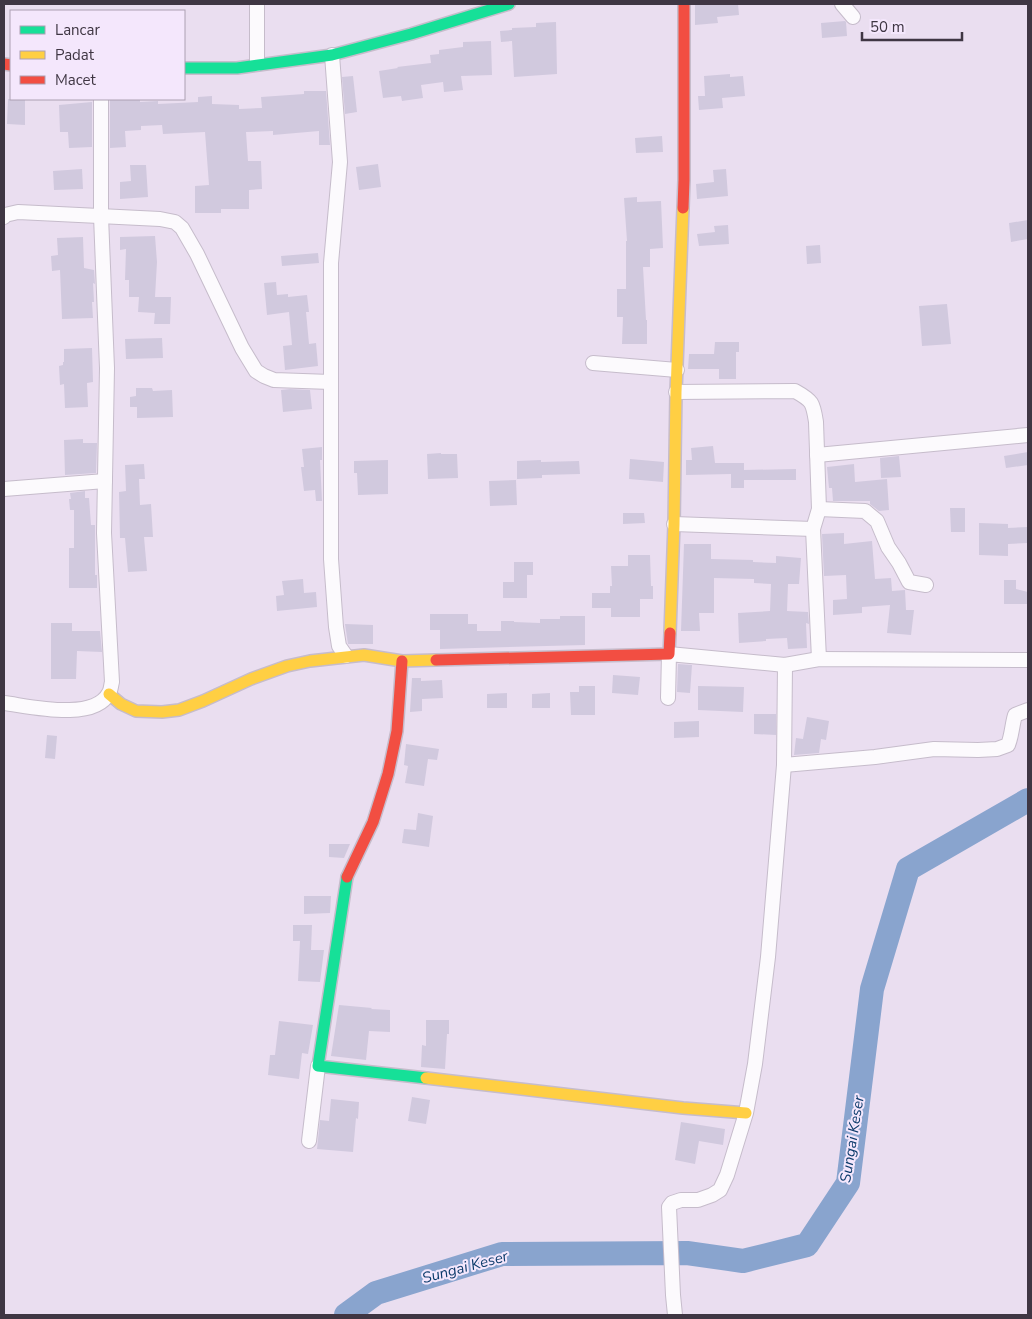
<svg xmlns="http://www.w3.org/2000/svg" width="1032" height="1319" viewBox="0 0 1032 1319" font-family="'Nunito Sans',sans-serif">
  <style>
    .lines { fill: none; stroke-linecap: round; stroke-linejoin: round }
    .river { stroke: #89a4ce; stroke-width: 24 }
    .building { fill: #d1c9de }
    .street-casing { stroke: #c6bccb; stroke-width: 16 }
    .fast-casing { stroke: #c6bccb; stroke-width: 14 }
    .slow-casing { stroke: #c6bccb; stroke-width: 14 }
    .jam-casing { stroke: #c6bccb; stroke-width: 14 }
    .street { stroke: #fcfafd; stroke-width: 14 }
    .fast { stroke: #16e098; stroke-width: 11 }
    .slow { stroke: #ffcf43; stroke-width: 11 }
    .jam { stroke: #f24e42; stroke-width: 11 }
    .labels { text-anchor: middle; dominant-baseline: central; stroke-width: 4; stroke-linejoin: round; paint-order: stroke }
    .water-label { font-size: 15px; font-style: italic; fill: #0c3b6b; stroke: #f4e7fc }
  </style>
  <rect width="100%" height="100%" fill="#eadef0"/>
  <g class="lines">
    <path class="river" d="M346,1315L376,1293L502,1254L687,1253L743,1261L807,1245L848,1183L872,989L908,869L1028,800"/>
  </g>
  <g class="building">
    <path d="M695,4H738L739,15L717,17L718,23L695,25Z"/>
    <path d="M845,21L846,22L847,36L822,38L821,23Z"/>
    <path d="M556,22L557,74L514,77L512,41L501,42L500,31L512,30V28L536,27V23Z"/>
    <path d="M491,41L492,75L461,76L463,90L444,92L443,82L421,85L423,98L402,101L401,96L383,98L379,71L398,68L397,67L431,63L430,55L439,54V50L463,47V42Z"/>
    <path d="M730,74V77L743,76L745,96L722,98L723,108L699,110L698,96H705L704,76Z"/>
    <path d="M353,76L357,112L345,114L342,77Z"/>
    <path d="M304,91H326L330,145H319V131L273,135V131L246,132L248,161H261L262,189L249,190V209H221V213H195V186L209,185L205,132L163,134L162,125L141,126V130L125,131L126,147L110,148V99H140V102L158,101V104L198,102V97L212,96V104L239,105V109L262,108L261,97L304,94Z"/>
    <path d="M8,99H25V125L7,124Z"/>
    <path d="M92,102V147L69,148L68,132H60L59,105Z"/>
    <path d="M662,136L663,152L636,153L635,138Z"/>
    <path d="M378,164L381,187L359,190L356,167Z"/>
    <path d="M130,165H146L148,197L120,199V182L131,181Z"/>
    <path d="M82,169L83,189L54,190L53,171Z"/>
    <path d="M726,169L728,196L697,199L696,184L714,182L713,170Z"/>
    <path d="M637,197V202L661,201L663,248L650,249V267H643L646,320H647V344H622L623,317H617V289H626V241H627L624,198Z"/>
    <path d="M1028,220V239L1011,242L1009,223Z"/>
    <path d="M728,225L729,244L699,246L697,234L715,232L714,226Z"/>
    <path d="M155,236L157,262L155,297H171L170,324H154L155,313L138,312L139,297H129V280H125L126,249L120,250V237Z"/>
    <path d="M83,237L84,268L94,270L95,284L93,283L94,302H92L93,318L62,319L60,270L52,271L51,256L58,255L57,238Z"/>
    <path d="M820,245L821,263L807,264L806,246Z"/>
    <path d="M318,253L319,263L282,266L281,256Z"/>
    <path d="M276,282L277,295L288,294V297L307,295L309,312H306L309,344L316,343L318,366L285,370L283,346L292,345L289,312L267,315L264,283Z"/>
    <path d="M947,304L951,344L922,346L919,306Z"/>
    <path d="M162,338L163,358L126,359L125,339Z"/>
    <path d="M715,342H739V352H736V379H719V369H688L689,354H714Z"/>
    <path d="M92,348L93,382L87,383L88,407L65,408L64,384L60,385L59,366L63,365V362H64V349Z"/>
    <path d="M136,388H152L153,391L172,390L173,417L137,418V407H130V397L136,396Z"/>
    <path d="M290,389L310,390L312,409L283,412L281,390Z"/>
    <path d="M83,439V443H97L96,473L65,475L64,440Z"/>
    <path d="M713,446L715,463H744V470L796,469V480H744V488H731V474L686,475V460H692L691,448Z"/>
    <path d="M322,447V460H320L322,501H316L315,490L304,491L301,467H304L302,449Z"/>
    <path d="M1028,452V465L1006,468L1004,456Z"/>
    <path d="M441,453V454H457L458,478L428,479L427,454Z"/>
    <path d="M899,456L901,477L881,478L880,458Z"/>
    <path d="M630,459L664,462L663,482L629,479Z"/>
    <path d="M388,460V494L358,495L357,473H354V461Z"/>
    <path d="M541,460V462L579,461L580,474L542,475V478L517,479V461Z"/>
    <path d="M144,464L145,479H139L140,505L151,504L153,537H144L147,571L128,572L125,538H120L119,492L126,491L125,465Z"/>
    <path d="M854,464L855,482L887,479L889,510L879,511L870,504V501H833L832,488H829L827,467Z"/>
    <path d="M516,480L517,505L490,506L489,481Z"/>
    <path d="M85,491V498H89L91,525H95V575H97V588H69V548H74V510H70L69,499H71L70,493Z"/>
    <path d="M950,508H965V532H951Z"/>
    <path d="M623,513H644L645,523L623,524Z"/>
    <path d="M979,523L1008,524V528L1028,527V543L1008,544V556L979,555Z"/>
    <path d="M844,533V544L872,541L875,579L891,578L892,591L905,590L906,610H914L911,635L887,633L890,605L862,607V613L833,615V600L847,599L846,575L824,576L822,534Z"/>
    <path d="M684,544H711V559L753,560V562L776,563V556L801,558L799,584H788L787,611L808,612L809,624L806,623L807,648L788,649L787,638L766,639V641L739,643L738,613L770,611L771,584L754,583V579L714,578V613H699L700,631H681Z"/>
    <path d="M628,555H650L651,586H653V599H640V617H611V608H592V593H610V586H612L611,566H628Z"/>
    <path d="M514,562H533V575H527V598H503V582H514Z"/>
    <path d="M303,579L304,593L316,592L317,607L277,611L276,596L284,595L282,581Z"/>
    <path d="M1004,580H1016V589L1028,592V604H1004Z"/>
    <path d="M430,614H468V624H477V631H501V621H514V622L540,623V619H560V616H585V645L440,649V630H430Z"/>
    <path d="M51,623H72V631H100L102,652L77,651L76,679H51Z"/>
    <path d="M345,624L373,625V644H348Z"/>
    <path d="M678,664L692,665L690,693L677,692Z"/>
    <path d="M613,675L640,677L638,695L612,693Z"/>
    <path d="M412,678H421V681L442,680L443,698L422,699V711L410,712Z"/>
    <path d="M579,686H595V715H571L570,692H579Z"/>
    <path d="M698,686L744,687L743,712L698,710Z"/>
    <path d="M507,693V708H487V694Z"/>
    <path d="M550,693V708H532V694Z"/>
    <path d="M754,714H776V735L754,734Z"/>
    <path d="M807,717L829,721L826,740L821,739L819,753L794,755L796,738L803,739Z"/>
    <path d="M699,721V737L674,738V722Z"/>
    <path d="M47,735L57,736L55,759L45,758Z"/>
    <path d="M406,744L439,749L437,760L428,759L424,786L405,783L408,766L404,765Z"/>
    <path d="M418,813L433,816L429,847L402,843L404,829L416,830Z"/>
    <path d="M329,844H350L344,858L329,857Z"/>
    <path d="M304,896H331L330,913L304,914Z"/>
    <path d="M293,925H312L311,950H324L320,982L298,981L300,941H293Z"/>
    <path d="M339,1005L372,1008L371,1009L390,1010V1032L369,1031L366,1060L331,1056Z"/>
    <path d="M426,1020H449V1034H447L445,1069L421,1067L422,1045L426,1046Z"/>
    <path d="M279,1021L313,1025L308,1054L302,1053L299,1079L268,1075L270,1055H275Z"/>
    <path d="M412,1097L430,1100L426,1124L408,1121Z"/>
    <path d="M331,1099L359,1102L358,1119L356,1118L353,1152L317,1149L320,1120L329,1121Z"/>
    <path d="M681,1122L725,1129L723,1145L699,1141L695,1164L675,1160Z"/>
  </g>
  <g class="lines">
    <defs>
      <g id="street">
        <path d="M257,4V64"/>
        <path d="M842,4L853,17"/>
        <path d="M332,55L340,162L331,263V559L336,627L339,646L346,656"/>
        <path d="M4,217L5,215L18,212L160,219L175,222L182,228L197,254L242,348L256,371L264,376L274,380L331,382"/>
        <path d="M593,363L677,370"/>
        <path d="M676,392L795,391C813,401 813,403 816,422L819,509L813,529L819,659"/>
        <path d="M817,455L1028,435"/>
        <path d="M4,489L105,481"/>
        <path d="M819,509L865,511L877,521L888,547L899,563L909,582L926,585"/>
        <path d="M674,524L813,529"/>
        <path d="M668,698L669,654L785,665L819,659L1028,660"/>
        <path d="M4,703C29,706 94,722 109,693C111,690 111,685 112,682L104,533L107,368L101,216V99"/>
        <path d="M784,765L875,757L934,749L978,750L997,749L1008,745C1012,735 1012,725 1015,715L1028,710"/>
        <path d="M309,1141L318,1066"/>
        <path d="M675,1315L673,1295L669,1207L672,1203L681,1200H698L712,1195L720,1190L727,1175L746,1113L755,1064L768,957L784,765L785,665"/>
      </g>
      <g id="fast">
        <path d="M184,68H237L332,55L411,34L509,4"/>
        <path d="M347,877L318,1066L426,1078"/>
      </g>
      <g id="slow">
        <path d="M670,633L674,524L676,392L683,208"/>
        <path d="M109,694L121,704L136,711L162,712L179,710L203,701L251,679L287,666L310,661L364,655L402,661L436,660"/>
        <path d="M426,1078L683,1108L746,1113"/>
      </g>
      <g id="jam">
        <path d="M4,64L11,65"/>
        <path d="M683,208L684,180V4"/>
        <path d="M436,660L669,654L670,633"/>
        <path d="M347,877L373,822L388,774L397,731L402,661"/>
      </g>
    </defs>
    <use href="#street" class="street-casing"/>
    <use href="#fast" class="fast-casing"/>
    <use href="#slow" class="slow-casing"/>
    <use href="#jam" class="jam-casing"/>
    <use href="#street" class="street"/>
    <use href="#fast" class="fast"/>
    <use href="#slow" class="slow"/>
    <use href="#jam" class="jam"/>
  </g>
  <g class="labels">
    <g class="water-label">
      <text transform="translate(852 1139) rotate(-81)">Sungai Keser</text>
      <text transform="translate(465 1267) rotate(-15)">Sungai Keser</text>
    </g>
  </g>
  <rect width="1032" height="1319" fill="none" stroke="#3f3643" stroke-width="10"/>
  <rect x="10" y="10" width="175" height="90" fill="#f4e7fc" stroke="#aca0b2"/>
  <rect x="20" y="26" width="25" height="8" fill="#16e098" stroke="#aca0b2"/>
  <text x="55" y="35" font-size="15" fill="#3f3643">Lancar</text>
  <rect x="20" y="51" width="25" height="8" fill="#ffcf43" stroke="#aca0b2"/>
  <text x="55" y="60" font-size="15" fill="#3f3643">Padat</text>
  <rect x="20" y="76" width="25" height="8" fill="#f24e42" stroke="#aca0b2"/>
  <text x="55" y="85" font-size="15" fill="#3f3643">Macet</text>
  <path d="M862 32v8h100v-8" fill="none" stroke="#3f3643" stroke-width="2.5"/>
  <text x="870" y="32" font-size="15" fill="#3f3643" stroke="#f4e7fc" stroke-width="4" paint-order="stroke">50 m</text>
</svg>
